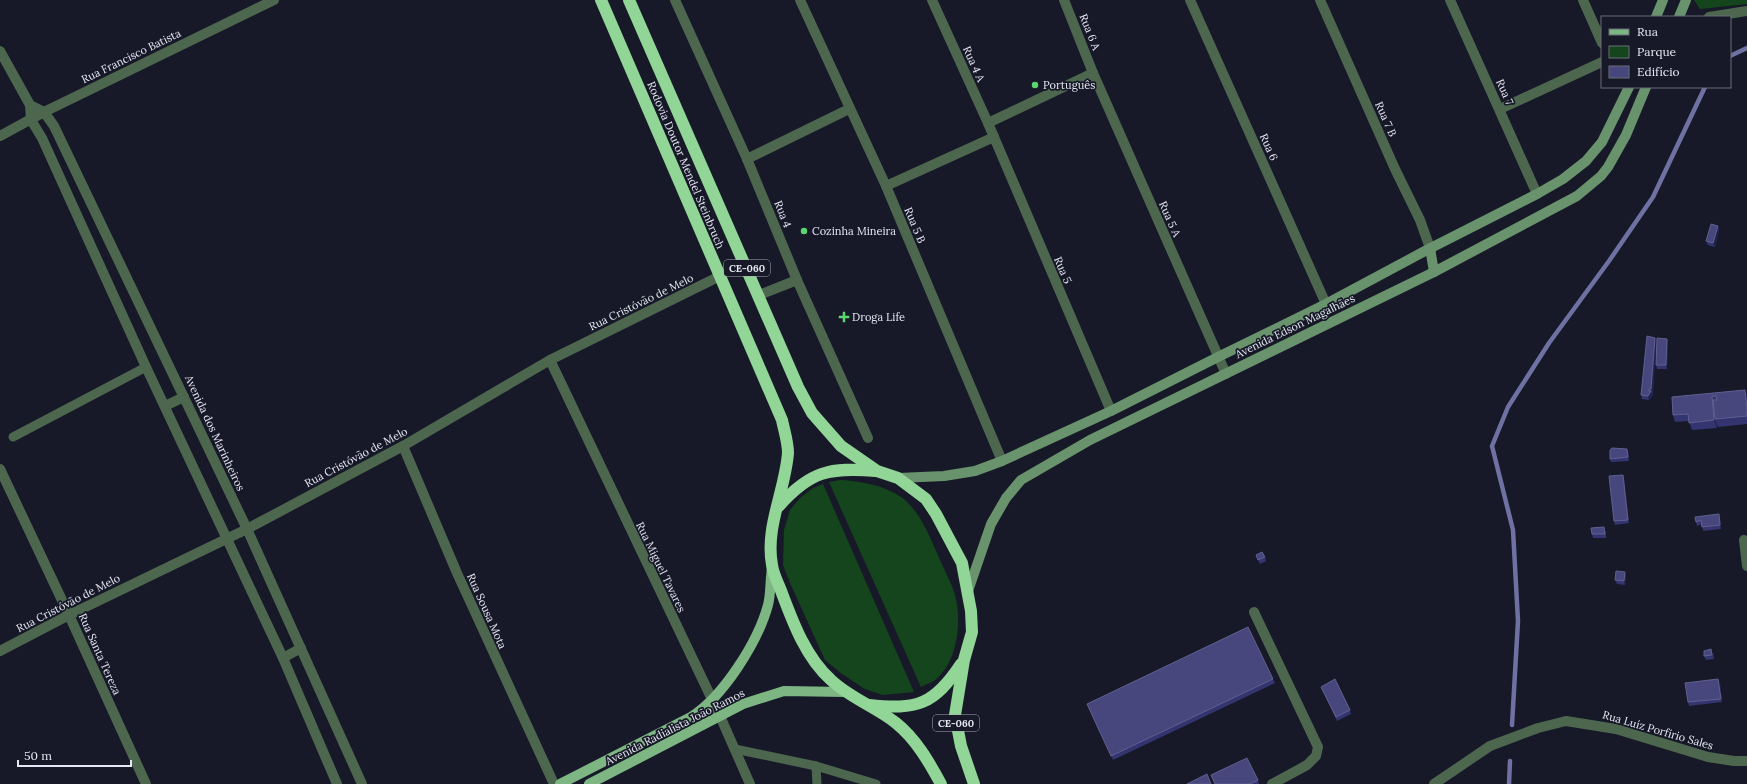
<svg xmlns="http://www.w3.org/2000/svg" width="1747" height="784" viewBox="0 0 1747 784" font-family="Lora,serif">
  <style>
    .green { fill: #15451d }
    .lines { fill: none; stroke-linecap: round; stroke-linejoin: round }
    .stream { stroke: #6e71a2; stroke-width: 4.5 }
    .lane { stroke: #4d674f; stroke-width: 9 }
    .street { stroke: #4d674f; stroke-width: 10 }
    .secondary { stroke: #69936c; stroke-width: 10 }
    .primary { stroke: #7eb683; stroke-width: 10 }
    .highway { stroke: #91d597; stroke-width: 12 }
    .wall { fill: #333470 }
    .shaded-wall { fill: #20214d }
    .building { fill: #47477e; stroke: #606090 }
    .poi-dot { fill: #5bd56e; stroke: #171928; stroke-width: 1.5 }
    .labels { text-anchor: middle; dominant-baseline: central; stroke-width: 3.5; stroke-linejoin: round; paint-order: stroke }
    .shield { fill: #171928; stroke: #a8aab6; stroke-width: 1 }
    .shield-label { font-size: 10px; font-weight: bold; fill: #e6e8f3 }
    .street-label { font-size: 11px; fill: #e6e8f3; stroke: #171928 }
    .poi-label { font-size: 11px; fill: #e6e8f3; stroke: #171928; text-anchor: start }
  </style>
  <rect width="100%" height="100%" fill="#171928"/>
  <g class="green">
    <path d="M1694,0H1747V4L1700,9Z"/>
    <path d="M840,480C861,481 883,485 901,497C919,510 928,533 937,553C942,566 951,581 955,595C962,621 958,662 935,680C931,683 926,684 921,687L829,482Z"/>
    <path d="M823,484L914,692L883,695L865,689L842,674L825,660L790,583L783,565L784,530L790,510L800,498L813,488Z"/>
  </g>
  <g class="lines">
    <g class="stream">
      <path d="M1730,56L1747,48"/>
      <path d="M1512,725L1518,621L1513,530L1492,446L1508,407L1549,343L1609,261L1653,197L1705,87"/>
      <path d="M1509,784L1510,761"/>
    </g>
    <g class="lane">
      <path d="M13,437L146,367"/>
      <path d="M735,749L816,766L876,784"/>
      <path d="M816,766L817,784"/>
    </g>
    <g class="street">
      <path d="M675,0L747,159L797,280L868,438"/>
      <path d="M800,0L886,186L1002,461"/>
      <path d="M932,0L988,123L1111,411"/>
      <path d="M1064,0L1093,73L1226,374"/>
      <path d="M1190,0L1326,304"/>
      <path d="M1320,0L1395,169L1420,220L1430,248"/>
      <path d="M1450,0L1537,194"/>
      <path d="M1583,0L1602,43"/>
      <path d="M1709,17L1747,11"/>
      <path d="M0,51L30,105L31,120L42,138L146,367L283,658L337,784"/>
      <path d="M30,105L44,112L54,126L247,529L362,784"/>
      <path d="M1500,109L1602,62"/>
      <path d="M988,123L1093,73"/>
      <path d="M0,136L44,112L274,0"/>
      <path d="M747,159L849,109"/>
      <path d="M886,186L994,137"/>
      <path d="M759,295L797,280"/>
      <path d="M550,360L720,716L750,784"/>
      <path d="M165,406L184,397"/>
      <path d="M403,446L457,573L554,784"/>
      <path d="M0,469L69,615L146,784"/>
      <path d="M1744,540L1747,566"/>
      <path d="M1254,612L1318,747L1316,756L1307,765L1272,784"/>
      <path d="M0,651L69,615L247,529L403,446L550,360L720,276"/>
      <path d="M283,658L301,648"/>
      <path d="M1434,784L1490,746L1538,728L1566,721L1616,729L1708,757L1734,761H1747"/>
    </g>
    <g class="secondary">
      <path d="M1656,17L1663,0"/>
      <path d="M1679,17L1686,0"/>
      <path d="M1430,248L1434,272"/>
      <path d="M898,478L944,476L975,471L1002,461L1111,411L1218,357L1326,304L1423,252L1537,194L1563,179L1586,161L1602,142L1629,87"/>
      <path d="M967,594L991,524L1006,498L1021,480L1090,440L1434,272L1577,196L1601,176L1608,167L1626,135L1646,87"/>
    </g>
    <g class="primary">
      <path d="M560,784L691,717C723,697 758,642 768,605C771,594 770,580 772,568"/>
      <path d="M589,784L743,704L784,691L845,692"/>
    </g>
    <g class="highway">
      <path d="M601,0L782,420C784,430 788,442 788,453C785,491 765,527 772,565C773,573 777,581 780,588C792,620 805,657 831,680C850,698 876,707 896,723C916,739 929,762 941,784"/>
      <path d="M629,0L798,387L812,413L841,446L877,471L898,478L926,499L936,514L962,563L971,611L972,632L964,660L955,715L961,746L974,784"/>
      <path d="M779,506C810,471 830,467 876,471"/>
      <path d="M869,705C917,710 934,705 961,664"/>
    </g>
  </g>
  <g class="wall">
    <path d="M1718,226L1719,230L1715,247L1708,245L1706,241Z"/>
    <path d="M1655,338L1656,342L1653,393H1652L1653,395L1649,400L1642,399L1641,395Z"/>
    <path d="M1667,339L1668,342L1667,369H1657L1656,365Z"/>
    <path d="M1745,390L1747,395V424L1718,427L1716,423L1717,428L1692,430L1689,421L1675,422L1673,415L1672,397Z"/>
    <path d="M1629,453V461L1611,462L1610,459Z"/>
    <path d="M1624,479L1629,523L1615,525L1614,521Z"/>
    <path d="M1695,517L1720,518L1721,529L1703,531L1702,524L1697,526Z"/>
    <path d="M1606,531V538H1593L1592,534Z"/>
    <path d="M1256,555L1265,557L1266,561L1260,564Z"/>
    <path d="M1625,572L1626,576L1625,585L1617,584L1615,580Z"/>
    <path d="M1713,653L1714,659L1706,660L1704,656Z"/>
    <path d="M1273,679L1275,683L1113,760L1087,704Z"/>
    <path d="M1718,679L1720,683L1722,702L1689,706L1688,702Z"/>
    <path d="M1321,687L1350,710L1351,714L1337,721Z"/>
    <path d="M1211,775L1258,780L1259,784H1215Z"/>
  </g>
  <g class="shaded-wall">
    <path d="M1718,226L1719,230L1715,247L1713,243Z"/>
    <path d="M1655,338L1656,342L1653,393L1651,389Z"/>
    <path d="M1667,339L1668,342L1667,369L1666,365Z"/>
    <path d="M1649,389L1650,392L1651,391L1653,395L1649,400L1648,396Z"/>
    <path d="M1745,390L1747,395V408Z"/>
    <path d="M1712,396L1714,404L1715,419L1717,428L1714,420Z"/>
    <path d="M1627,449L1629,453V461L1628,457Z"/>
    <path d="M1623,475L1624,479L1629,523L1628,520Z"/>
    <path d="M1719,514L1720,518L1721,529L1720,525Z"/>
    <path d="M1625,572L1626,576L1625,585L1624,581Z"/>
    <path d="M1718,679L1720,683L1722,702L1721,699Z"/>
  </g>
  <g class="building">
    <path d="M1711,224L1718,226L1713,243L1706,241Z"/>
    <path d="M1647,336L1655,338L1651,389H1649V391H1651L1648,396L1641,395Z"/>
    <path d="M1657,338L1667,339L1666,365H1656Z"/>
    <path d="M1745,390L1747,408V416L1715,419L1713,400H1717L1716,396H1712L1714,420L1689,423L1688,414L1673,415L1672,397Z"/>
    <path d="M1612,448L1627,449L1628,457L1610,459V450Z"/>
    <path d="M1623,475L1628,520L1614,521L1609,476Z"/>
    <path d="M1719,514L1720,525L1702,527L1701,520L1696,522L1695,517Z"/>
    <path d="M1604,527L1605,534H1592L1591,528Z"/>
    <path d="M1262,552L1265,557L1258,560L1256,555Z"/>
    <path d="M1616,571L1625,572L1624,581L1615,580Z"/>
    <path d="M1248,627L1273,679L1111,756L1087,704Z"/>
    <path d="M1711,649L1712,655L1704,656V651Z"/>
    <path d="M1335,679L1350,710L1336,717L1321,687Z"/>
    <path d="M1718,679L1721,699L1688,702L1685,683Z"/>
    <path d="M1247,758L1258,780L1250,784H1215L1211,775Z"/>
    <path d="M1207,774L1211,784H1187Z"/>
  </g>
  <g class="poi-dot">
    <circle cx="1035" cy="85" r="4"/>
    <circle cx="804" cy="231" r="4"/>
    <path d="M842 311h4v4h4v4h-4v4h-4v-4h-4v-4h4z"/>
  </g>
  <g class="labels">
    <g class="shield">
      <rect x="724" y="260" width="46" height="16" rx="3"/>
      <rect x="933" y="715" width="46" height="16" rx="3"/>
    </g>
    <g class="shield-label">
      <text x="747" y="268">CE-060</text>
      <text x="956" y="723">CE-060</text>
    </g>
    <g class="street-label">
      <text transform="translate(1090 32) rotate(68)">Rua 6 A</text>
      <text transform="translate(131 56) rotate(-26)">Rua Francisco Batista</text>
      <text transform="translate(974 64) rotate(66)">Rua 4 A</text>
      <text transform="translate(1505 92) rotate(66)">Rua 7</text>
      <text transform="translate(1386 119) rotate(66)">Rua 7 B</text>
      <text transform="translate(1269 147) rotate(66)">Rua 6</text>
      <text transform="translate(686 165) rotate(67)">Rodovia Doutor Mendel Steinbruch</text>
      <text transform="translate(783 214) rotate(68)">Rua 4</text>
      <text transform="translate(1170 219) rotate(66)">Rua 5 A</text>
      <text transform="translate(915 225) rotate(67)">Rua 5 B</text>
      <text transform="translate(1063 270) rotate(67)">Rua 5</text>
      <text transform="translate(641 302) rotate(-26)">Rua Cristóvão de Melo</text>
      <text transform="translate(1295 326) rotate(-26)">Avenida Edson Magalhães</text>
      <text transform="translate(215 433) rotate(65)">Avenida dos Marinheiros</text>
      <text transform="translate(356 457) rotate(-28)">Rua Cristóvão de Melo</text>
      <text transform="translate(661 567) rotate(64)">Rua Miguel Tavares</text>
      <text transform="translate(68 603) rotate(-27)">Rua Cristóvão de Melo</text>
      <text transform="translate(487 611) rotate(66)">Rua Sousa Mota</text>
      <text transform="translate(100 654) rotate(66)">Rua Santa Tereza</text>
      <text transform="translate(675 727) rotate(-27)">Avenida Radialista João Ramos</text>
      <text transform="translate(1658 730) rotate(16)">Rua Luíz Porfírio Sales</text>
    </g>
    <g class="poi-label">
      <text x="1043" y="85">Português</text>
      <text x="812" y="231">Cozinha Mineira</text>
      <text x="852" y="317">Droga Life</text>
    </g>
  </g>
  <rect x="1601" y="16" width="130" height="72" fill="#171928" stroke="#6a6c79"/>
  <rect x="1609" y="29" width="20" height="6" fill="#7eb683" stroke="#6a6c79"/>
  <text x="1637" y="36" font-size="12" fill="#e6e8f3">Rua</text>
  <rect x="1609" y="46" width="20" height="12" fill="#15451d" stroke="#6a6c79"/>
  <text x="1637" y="56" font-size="12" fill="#e6e8f3">Parque</text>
  <rect x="1609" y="66" width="20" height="12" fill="#47477e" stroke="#6a6c79"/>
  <text x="1637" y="76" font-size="12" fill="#e6e8f3">Edifício</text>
  <path d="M18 760v6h113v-6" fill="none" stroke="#e6e8f3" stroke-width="2"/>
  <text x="24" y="760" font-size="12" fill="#e6e8f3" stroke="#171928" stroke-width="3" paint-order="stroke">50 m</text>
</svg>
